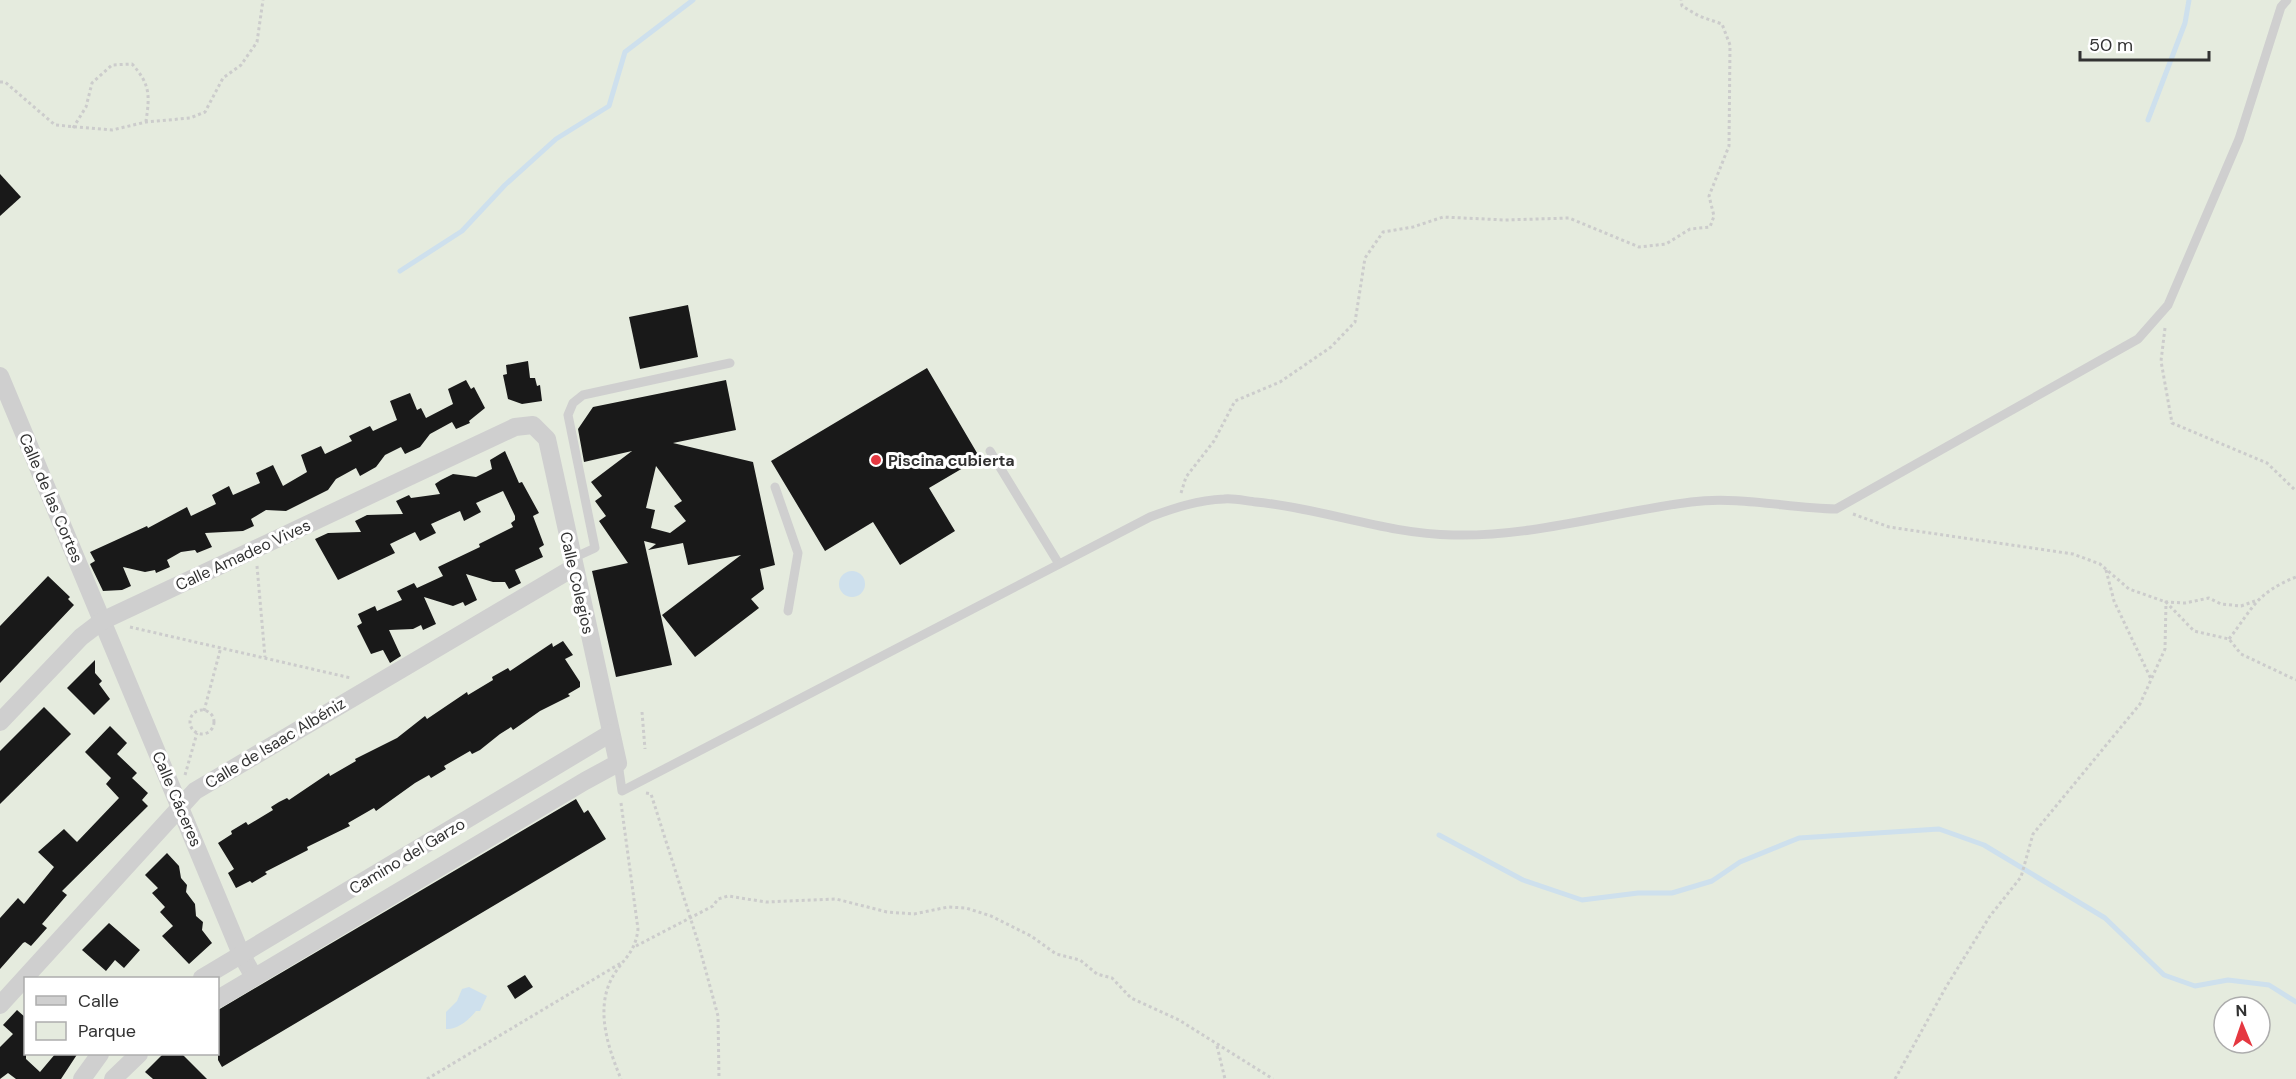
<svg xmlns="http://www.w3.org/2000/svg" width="2296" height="1079" viewBox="0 0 2296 1079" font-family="'DM Sans',sans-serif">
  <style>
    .green { fill: #e5ebde; fill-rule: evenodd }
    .water { fill: #cee0ed }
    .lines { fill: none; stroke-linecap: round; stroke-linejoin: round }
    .stream { stroke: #cee0ed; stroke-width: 5 }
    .building { fill: #191919; fill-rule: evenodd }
    .path { stroke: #ccc; stroke-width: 3; stroke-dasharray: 3 3; stroke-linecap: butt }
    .lane { stroke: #cfcfcf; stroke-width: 9 }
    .street { stroke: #cfcfcf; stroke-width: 18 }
    .poi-dot { fill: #e53841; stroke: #fff; stroke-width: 2 }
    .labels { text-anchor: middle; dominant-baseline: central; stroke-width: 6; stroke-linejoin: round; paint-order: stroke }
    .poi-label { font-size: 16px; font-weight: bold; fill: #323232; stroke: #fff; text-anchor: start }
    .street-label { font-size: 16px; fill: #323232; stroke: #fff }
  </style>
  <rect width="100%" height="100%" fill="#fff"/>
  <path class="green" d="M0,0H2296V1079H0ZM26,978H218V1054H26ZM2224,1007H2260V1043H2224Z"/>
  <g class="water">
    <circle cx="852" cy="584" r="13"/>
    <path d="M469,987L487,996L480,1011H476C469,1020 457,1030 446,1029V1012L457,1001L462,989Z"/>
  </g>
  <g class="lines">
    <g class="stream">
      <path d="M2148,120L2185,23L2189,0"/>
      <path d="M400,271L462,231L505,185L556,139L609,106L625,52L693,0"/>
      <path d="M1439,835L1523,880L1582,900L1638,893H1672L1712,881L1740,862L1799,838L1939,829L1984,845L2105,918L2164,975L2195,986L2228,980L2269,985L2296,1002"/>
    </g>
  </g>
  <g class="building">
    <path d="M0,174L21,197L0,216Z"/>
    <path d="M688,305L698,357L640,369L629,317Z"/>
    <path d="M528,361L530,378H535L537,386L540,385L542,401L522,404L508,399L503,375L507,374L506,365Z"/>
    <path d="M927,368L980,458L929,488L955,531L900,565L873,522L825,551L771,461Z"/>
    <path d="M466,380L471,389L474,387L485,408L469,421L470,423L456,429L452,422L430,434L420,447L405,454L401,447L385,455L376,467L360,476L356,468L336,479L328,490L286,511L266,510L251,519L254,526L243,531L205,533L212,547L197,553L195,550L181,552L167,560L170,567L156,573L155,570L145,572L123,567L131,586L122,590L103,591L90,564L95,561L90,552L147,526L148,528L187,507L191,516L216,504L212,495L229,486L233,495L260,483L256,473L273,465L283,486L307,472L301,455L321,446L325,454L352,441L349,436L370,426L373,431L397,420L390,401L410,393L417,410L421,408L426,418L453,404L448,389Z"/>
    <path d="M726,380L736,430L673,443L753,462L775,565L760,569L764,589L751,599L759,608L695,657L662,615L741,555L688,565L683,543L648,550L656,544L644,541L672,665L616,677L592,571L628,563L599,521L606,516L595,501L602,496L591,482L632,451L584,462L578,429L593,407ZM656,466L682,501L674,506L686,521L670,533L651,528L655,510L646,508Z"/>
    <path d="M505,451L519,483L522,482L539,513L533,516L544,545L539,548L543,557L515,570L521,583L509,589L505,582H493L466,574L477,600L465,606L463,602L453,606L424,597L436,624L423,630L421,625L413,629L389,630L401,656L390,663L383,650L371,654L357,626L362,623L358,614L375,606L377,611L402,600L397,591L414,583L417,588L443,576L438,567L480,547L479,544L513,527L511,523L515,520V516L503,491L476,503L481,512L464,521L460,511L431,524L436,533L420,541L415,532L390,544L395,553L338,580L315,539L328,533L361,532L355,521L367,515L403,514L396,501L409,495L411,498L440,494L435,484L441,480L453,474L476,477L492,469L490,460Z"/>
    <path d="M48,576L70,597L68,599L74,605L0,683V626Z"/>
    <path d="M563,641L573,655L565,659L580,682V687L568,694L570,696L540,711L513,730L511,727L500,734L480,750L472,754L470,751L444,766L446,769L431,778L429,775L415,783L376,811L374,808L348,823L350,826L307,847L308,850L265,872L267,874L252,883L250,881L236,888L228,873L234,869L218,843L232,834L231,831L246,822L248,825L273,810L271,807L279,802L287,798L289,800L329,773L330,776L356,761L355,759L397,738L425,716L427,719L467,692L468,695L493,680L492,677L508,668L510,671L552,643L553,647Z"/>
    <path d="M95,660V673L102,681L99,684L110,699L94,715L67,688Z"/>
    <path d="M44,707L71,734L0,804V751Z"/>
    <path d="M110,726L127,743L117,754L137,773L132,778L148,793L142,800L148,806L62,891L67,895L42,924L47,928L31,946L25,942L23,943L0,969V918L18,898L24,904L54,867L38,852L64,829L77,842L119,798L106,784L111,778L85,752Z"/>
    <path d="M576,799L584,813L588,810L606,839L222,1067L218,1060V1010Z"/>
    <path d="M167,853L179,866L181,878L187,885L186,892L195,904L196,916L203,922L202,930L212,943L189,964L162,936L173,926L160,912L165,907L152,893L158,888L145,875Z"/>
    <path d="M109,923L140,950L124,968L115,960L106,971L82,950Z"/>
    <path d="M525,975L533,987L515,999L507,986Z"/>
    <path d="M17,1010L26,1018V1059L40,1072L56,1053H78L61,1079H16L8,1073L0,1079V1047L13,1034L3,1025Z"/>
    <path d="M164,1053H181L207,1079H153L145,1072Z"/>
  </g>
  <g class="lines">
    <g class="path">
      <path d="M0,82H5L55,125L112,130L146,122L190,118L205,112L223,78L241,65L257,42L263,0"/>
      <path d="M73,128L86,107L92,83L112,65L132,64C150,84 150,95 146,121"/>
      <path d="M2165,328L2161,361L2172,423L2267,463L2296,491"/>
      <path d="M1181,493L1186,477L1214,441L1235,401L1280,382L1331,347L1355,322L1365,258L1383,232L1413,227L1443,217L1505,220L1569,218L1639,247L1666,244L1690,229L1710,227L1714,216L1709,196L1729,146L1730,45L1722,24L1699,16L1682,6L1681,0"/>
      <path d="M1853,514L1889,527L2073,554L2100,564L2129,589L2166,602L2194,631L2229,639L2241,654L2296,680"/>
      <path d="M257,566L265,657"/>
      <path d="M2106,570L2114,601L2151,679"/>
      <path d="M130,627L351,678"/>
      <path d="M2229,639C2253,608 2256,593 2296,577"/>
      <circle cx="202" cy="722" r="12"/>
      <path d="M204,711L221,647"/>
      <path d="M642,712L645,749"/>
      <path d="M185,775L197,733"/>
      <path d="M646,793L651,794L698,942L718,1016L719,1079"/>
      <path d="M621,803L638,929C635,956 620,960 610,982C596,1013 609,1050 621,1079"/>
      <path d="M636,946L713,906L718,899L728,896L766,902L836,899L887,912L914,914L948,907L966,908L991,916L1031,936L1056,954L1080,960L1097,974L1112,978L1131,998L1179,1020L1273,1079"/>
      <path d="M1217,1046L1225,1079"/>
      <path d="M427,1079L621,963"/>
      <path d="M1895,1079L1946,987L1990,916L2021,877L2033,834L2140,704L2165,649L2166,602L2185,603L2209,598L2221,604L2241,606L2255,601"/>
    </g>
    <g class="lane">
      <path d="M990,451L1059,564"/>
      <path d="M775,487L798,553L788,611"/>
      <path d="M571,559L595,548L568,415L573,403L583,395L730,363"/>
      <path d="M618,763L622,791L1150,517C1174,508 1198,500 1224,499C1234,498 1246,501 1256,502C1322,508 1386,534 1453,535C1533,537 1612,512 1691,502C1739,496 1788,508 1836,509L2138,339L2168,305L2239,139L2281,7L2287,0"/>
    </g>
    <g class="street">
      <path d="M0,376L241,954L254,977"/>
      <path d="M0,722L81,637L102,621L515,427L533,425L547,439L618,763L585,781L218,999"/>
      <path d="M202,978L611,733"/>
      <path d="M0,1005L195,791L573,568"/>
      <path d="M82,1079L100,1054"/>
      <path d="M113,1079L139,1054"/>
    </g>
  </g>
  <circle class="poi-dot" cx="876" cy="460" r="6"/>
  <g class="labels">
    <g class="poi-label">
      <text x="888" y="460">Piscina cubierta</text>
    </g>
    <g class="street-label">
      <text transform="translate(51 498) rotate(67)">Calle de las Cortes</text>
      <text transform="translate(243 555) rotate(-25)">Calle Amadeo Vives</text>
      <text transform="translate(577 583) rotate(77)">Calle Colegios</text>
      <text transform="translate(275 743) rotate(-31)">Calle de Isaac Albéniz</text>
      <text transform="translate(177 799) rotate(67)">Calle Cáceres</text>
      <text transform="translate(407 856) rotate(-31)">Camino del Garzo</text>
    </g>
  </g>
  <rect x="24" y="977" width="195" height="78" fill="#ffffff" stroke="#adadad" stroke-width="1.5"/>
  <rect x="36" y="996" width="30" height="9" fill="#cfcfcf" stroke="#adadad" stroke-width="1.5"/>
  <text x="78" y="1007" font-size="18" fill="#323232">Calle</text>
  <rect x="36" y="1022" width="30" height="18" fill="#e5ebde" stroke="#adadad" stroke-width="1.5"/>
  <text x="78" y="1037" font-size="18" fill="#323232">Parque</text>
  <g transform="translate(2242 1025) rotate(358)"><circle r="28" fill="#ffffff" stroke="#adadad" stroke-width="1.5"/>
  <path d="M0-4.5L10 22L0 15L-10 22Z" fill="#e53841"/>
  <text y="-9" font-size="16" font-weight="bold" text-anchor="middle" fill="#323232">N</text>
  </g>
  <path d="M2080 51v9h129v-9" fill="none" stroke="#323232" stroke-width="3"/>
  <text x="2089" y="51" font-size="18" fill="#323232" stroke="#ffffff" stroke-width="4.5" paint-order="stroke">50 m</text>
</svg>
